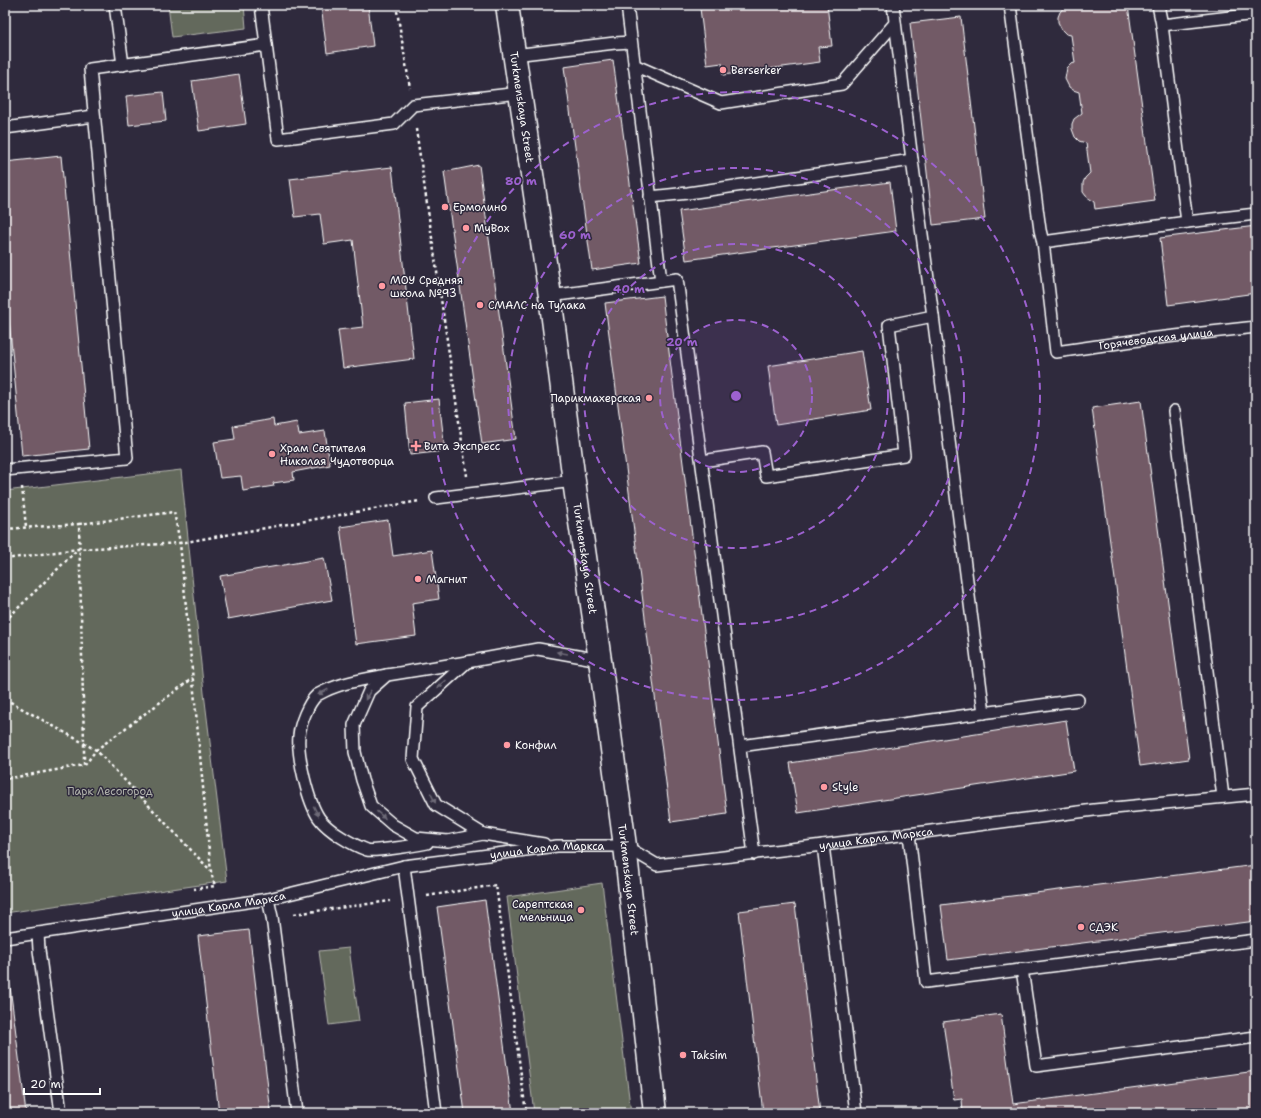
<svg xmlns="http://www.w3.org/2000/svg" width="1261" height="1118" viewBox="0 0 1261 1118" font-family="'Shantell Sans',sans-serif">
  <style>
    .green { fill: #64695b; stroke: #b2b4ad }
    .building { fill: #725a66; stroke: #fff }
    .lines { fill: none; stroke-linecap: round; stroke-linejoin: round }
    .lane-casing { stroke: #fff; stroke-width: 14 }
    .secondary-casing { stroke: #fff; stroke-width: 25 }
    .path { stroke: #fff; stroke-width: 2.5; stroke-dasharray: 3 3; stroke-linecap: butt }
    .lane { stroke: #2f2a3d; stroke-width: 11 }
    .secondary { stroke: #2f2a3d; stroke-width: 22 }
    .oneway { fill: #6d6a77 }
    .ring { fill: none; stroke: #9c61cf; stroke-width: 2; stroke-dasharray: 7 5 }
    .poi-dot { fill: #ff9aa2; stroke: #2f2a3d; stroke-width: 1.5 }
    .labels { text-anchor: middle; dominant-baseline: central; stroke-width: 3; stroke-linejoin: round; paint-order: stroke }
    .poi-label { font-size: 11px; fill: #fff; stroke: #2f2a3d; text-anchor: start }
    .street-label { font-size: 11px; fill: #fff; stroke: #2f2a3d }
    .park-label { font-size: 11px; fill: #b2b4ad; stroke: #2f2a3d }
    .centre { fill: #9c61cf; stroke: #2f2a3d; stroke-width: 2 }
    .ring-label { font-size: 12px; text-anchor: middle; font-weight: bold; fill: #9c61cf; stroke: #2f2a3d; stroke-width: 3; stroke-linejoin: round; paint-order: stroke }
  </style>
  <rect width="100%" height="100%" fill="#2f2a3d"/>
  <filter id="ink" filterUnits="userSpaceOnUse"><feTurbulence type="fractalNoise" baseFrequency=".025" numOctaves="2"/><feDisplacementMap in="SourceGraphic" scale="8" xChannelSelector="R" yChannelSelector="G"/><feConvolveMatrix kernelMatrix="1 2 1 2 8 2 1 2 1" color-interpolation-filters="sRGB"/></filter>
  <g filter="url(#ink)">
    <g class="green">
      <path d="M168,5H244L246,28L172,37Z"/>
      <path d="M181,470L204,693L227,881L5,913V491Z"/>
      <path d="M602,883L631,1113H534L507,897Z"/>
      <path d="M349,948L359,1021L329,1025L319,951Z"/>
    </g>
    <g class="building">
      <path d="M321,5H368L373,46L327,53Z"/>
      <path d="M555,5H591L556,9Z"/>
      <path d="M720,5H827L832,46L818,47L820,62L723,75L722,63L707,65L700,8Z"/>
      <path d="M1067,5H1128L1155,201L1095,209L1094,202L1086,196L1083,192V183L1085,178L1090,173L1086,143L1079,141L1075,137L1072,129V124L1074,119L1082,113L1079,92L1073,90L1069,87L1065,79L1067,68L1071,64L1075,63L1071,35L1066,34L1062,30L1058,22V17L1060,12L1064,7L1068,6Z"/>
      <path d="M961,17L985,219L933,225L910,23Z"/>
      <path d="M613,60L641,263L592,270L564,67Z"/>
      <path d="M239,74L246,124L199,131L192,81Z"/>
      <path d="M163,92L166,121L129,125L126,96Z"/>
      <path d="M61,156L89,449L22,456L5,277V162Z"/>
      <path d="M479,165L516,439L482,444L444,172Z"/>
      <path d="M392,167L414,359L343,368L338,330L363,327L353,240L324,244L320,214L295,217L290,179Z"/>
      <path d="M890,182L896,231L686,260L679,211Z"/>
      <path d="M1256,226V293L1168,305L1160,238Z"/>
      <path d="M662,296L727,814L671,822L605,303Z"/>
      <path d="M862,351L871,410L776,425L768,366Z"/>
      <path d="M439,399L445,451L410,455L405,403Z"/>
      <path d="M1141,401L1189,759L1140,766L1092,408Z"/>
      <path d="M273,419L274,426L297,422L299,435L325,431L330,465L293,472L294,480L273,483L274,486L243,491L241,476L220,478L214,442L235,439L233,426Z"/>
      <path d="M388,520L393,556L432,550L439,599L412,603L416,636L356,644L340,527Z"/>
      <path d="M324,558L332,600L228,619L220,576Z"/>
      <path d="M1066,720L1074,771L798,813L790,763Z"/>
      <path d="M1256,865V921L948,960L941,905Z"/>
      <path d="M485,900L513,1113H465L437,907Z"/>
      <path d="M795,904L820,1113H763L739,911Z"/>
      <path d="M249,930L271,1113H219L198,936Z"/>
      <path d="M5,971H8L26,1113H5Z"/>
      <path d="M1001,1014L1013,1104L1256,1071V1113H963L962,1099L954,1100L943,1022Z"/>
    </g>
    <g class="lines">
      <defs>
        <g id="lane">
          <path d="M115,5L123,65"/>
          <path d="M261,5L278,139L394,124L413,105L519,93"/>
          <path d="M627,5L661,281"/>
          <path id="s1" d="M1010,5L1040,230L1043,242L1056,352L1139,340L1256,327"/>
          <path d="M1158,5L1162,25L1256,14"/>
          <path d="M1162,25L1187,222L1256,214"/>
          <path d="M514,55L615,43L631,42"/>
          <path d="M634,65L721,103L842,84L895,23"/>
          <path d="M5,128L94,116"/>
          <path d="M650,197L688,193L912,160"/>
          <path d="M1043,242L1187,222"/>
          <path d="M550,296L677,279L754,854"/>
          <path d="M933,316L984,713"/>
          <path d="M1174,411L1223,797"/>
          <path d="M702,461L762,452L766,476L904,455L889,325L933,316L912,160L893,5"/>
          <path d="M5,470L127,458L90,69L266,45"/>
          <path d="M436,498L574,481"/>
          <path d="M467,662L387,675L369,691L354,725L355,752L362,780L371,806L393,825L416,838L448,841L483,834"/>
          <path d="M387,675C366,679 344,682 325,691C323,692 319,694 317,695C308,703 300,724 299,736C297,756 308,802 319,818C328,831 353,845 367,850C374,852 417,845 427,843"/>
          <path d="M740,746L1078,700"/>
          <path d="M909,834L926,982L1256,940"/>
          <path d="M544,844L483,834L436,805L413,759L417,707L467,662L538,649L600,660"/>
          <path d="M823,845L856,1113"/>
          <path d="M404,866L436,1113"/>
          <path d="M268,899L272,917L297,1113"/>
          <path d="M38,933L39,950L61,1113"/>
          <path id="s2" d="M5,938L268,899L404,866L557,846H625L657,865L823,845L1094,810L1256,794"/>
          <path d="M1022,969L1036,1066L1256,1037"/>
        </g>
        <g id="secondary">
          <path id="s3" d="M507,5L550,296L574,481L600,660L625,846L655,1113"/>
        </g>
      </defs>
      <use href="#lane" class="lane-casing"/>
      <use href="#secondary" class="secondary-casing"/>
      <g class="path">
        <path d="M396,5L410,88"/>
        <path d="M416,129L467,476"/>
        <path d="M22,487L26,527"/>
        <path d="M79,524L174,512L180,543L419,501"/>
        <path d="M5,529L79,524L84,744V765L5,779"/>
        <path d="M5,559L78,549L180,543L211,872L215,886L194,889"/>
        <path d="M5,621L78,549"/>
        <path d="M5,699L96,750L211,871"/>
        <path d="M85,765L96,750L193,678"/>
        <path d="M427,896L496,885L526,1113"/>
        <path d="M294,914L390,901"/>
      </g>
      <use href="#lane" class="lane"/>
      <use href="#secondary" class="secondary"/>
    </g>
    <defs><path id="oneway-solid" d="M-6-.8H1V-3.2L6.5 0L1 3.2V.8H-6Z"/></defs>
    <g class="oneway">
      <use href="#oneway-solid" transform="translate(562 653) rotate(-170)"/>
      <use href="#oneway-solid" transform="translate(442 684) rotate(138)"/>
      <use href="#oneway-solid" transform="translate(323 692) rotate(153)"/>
      <use href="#oneway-solid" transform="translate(368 695) rotate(120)"/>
      <use href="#oneway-solid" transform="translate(433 798) rotate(64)"/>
      <use href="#oneway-solid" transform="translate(316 811) rotate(64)"/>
      <use href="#oneway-solid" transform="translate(381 815) rotate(40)"/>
    </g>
  </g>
  <circle cx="736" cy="396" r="76" fill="#9c61cf" fill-opacity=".12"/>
  <g class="ring">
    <circle cx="736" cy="396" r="76"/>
    <circle cx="736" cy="396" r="152"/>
    <circle cx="736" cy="396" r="228"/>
    <circle cx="736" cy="396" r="304"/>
  </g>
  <g class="poi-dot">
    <circle cx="723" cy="70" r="4"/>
    <circle cx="445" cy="207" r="4"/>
    <circle cx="466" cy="228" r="4"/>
    <circle cx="382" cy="286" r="4"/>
    <circle cx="480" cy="305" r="4"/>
    <circle cx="649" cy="398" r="4"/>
    <path d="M414 440h4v4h4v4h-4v4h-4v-4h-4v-4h4z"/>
    <circle cx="272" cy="454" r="4"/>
    <circle cx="418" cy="579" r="4"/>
    <circle cx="507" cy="745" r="4"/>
    <circle cx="824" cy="787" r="4"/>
    <circle cx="581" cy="910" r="4"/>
    <circle cx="1081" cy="927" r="4"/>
    <circle cx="683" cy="1055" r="4"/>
  </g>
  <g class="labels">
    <g class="poi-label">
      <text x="731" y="70">Berserker</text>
      <text x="453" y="207">Ермолино</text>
      <text x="474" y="228">MyBox</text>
      <text x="390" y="280">МОУ Средняя<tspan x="390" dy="13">школа №93</tspan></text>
      <text x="488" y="305">СМАЛС на Тулака</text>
      <text x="641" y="398" text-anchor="end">Парикмахерская</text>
      <text x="424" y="446">Вита Экспресс</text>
      <text x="280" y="448">Храм Святителя<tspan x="280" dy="13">Николая Чудотворца</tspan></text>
      <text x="426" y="579">Магнит</text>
      <text x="515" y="745">Конфил</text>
      <text x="832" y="787">Style</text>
      <text x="573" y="904" text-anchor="end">Сарептская<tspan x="573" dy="13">мельница</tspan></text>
      <text x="1089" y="927">СДЭК</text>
      <text x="691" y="1055">Taksim</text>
    </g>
    <g class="street-label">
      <text stroke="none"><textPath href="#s3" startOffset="103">Turkmenskaya Street</textPath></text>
      <text stroke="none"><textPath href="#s1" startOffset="451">Горячеводская улица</textPath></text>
      <text stroke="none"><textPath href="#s3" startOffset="559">Turkmenskaya Street</textPath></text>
      <text stroke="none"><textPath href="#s2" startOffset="886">улица Карла Маркса</textPath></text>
      <text stroke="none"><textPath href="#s2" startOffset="550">улица Карла Маркса</textPath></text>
      <text stroke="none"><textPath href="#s3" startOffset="883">Turkmenskaya Street</textPath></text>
      <text stroke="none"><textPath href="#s2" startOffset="226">улица Карла Маркса</textPath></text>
    </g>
    <g class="park-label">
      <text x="110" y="791">Парк Лесогород</text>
    </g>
  </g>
  <circle cx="736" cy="396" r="6" class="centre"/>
  <g class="ring-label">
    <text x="521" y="185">80 m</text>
    <text x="575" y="239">60 m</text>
    <text x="629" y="293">40 m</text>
    <text x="682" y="346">20 m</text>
  </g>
  <rect width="1261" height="1118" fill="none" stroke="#2f2a3d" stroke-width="20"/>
  <rect x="10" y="10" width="1241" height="1098" fill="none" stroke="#fff" stroke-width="1.5" filter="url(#ink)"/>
  <path d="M24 1088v6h76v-6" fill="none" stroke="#ffffff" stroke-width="2"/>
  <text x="30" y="1088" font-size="12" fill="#ffffff" stroke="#2f2a3d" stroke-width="3" paint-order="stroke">20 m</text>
</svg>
